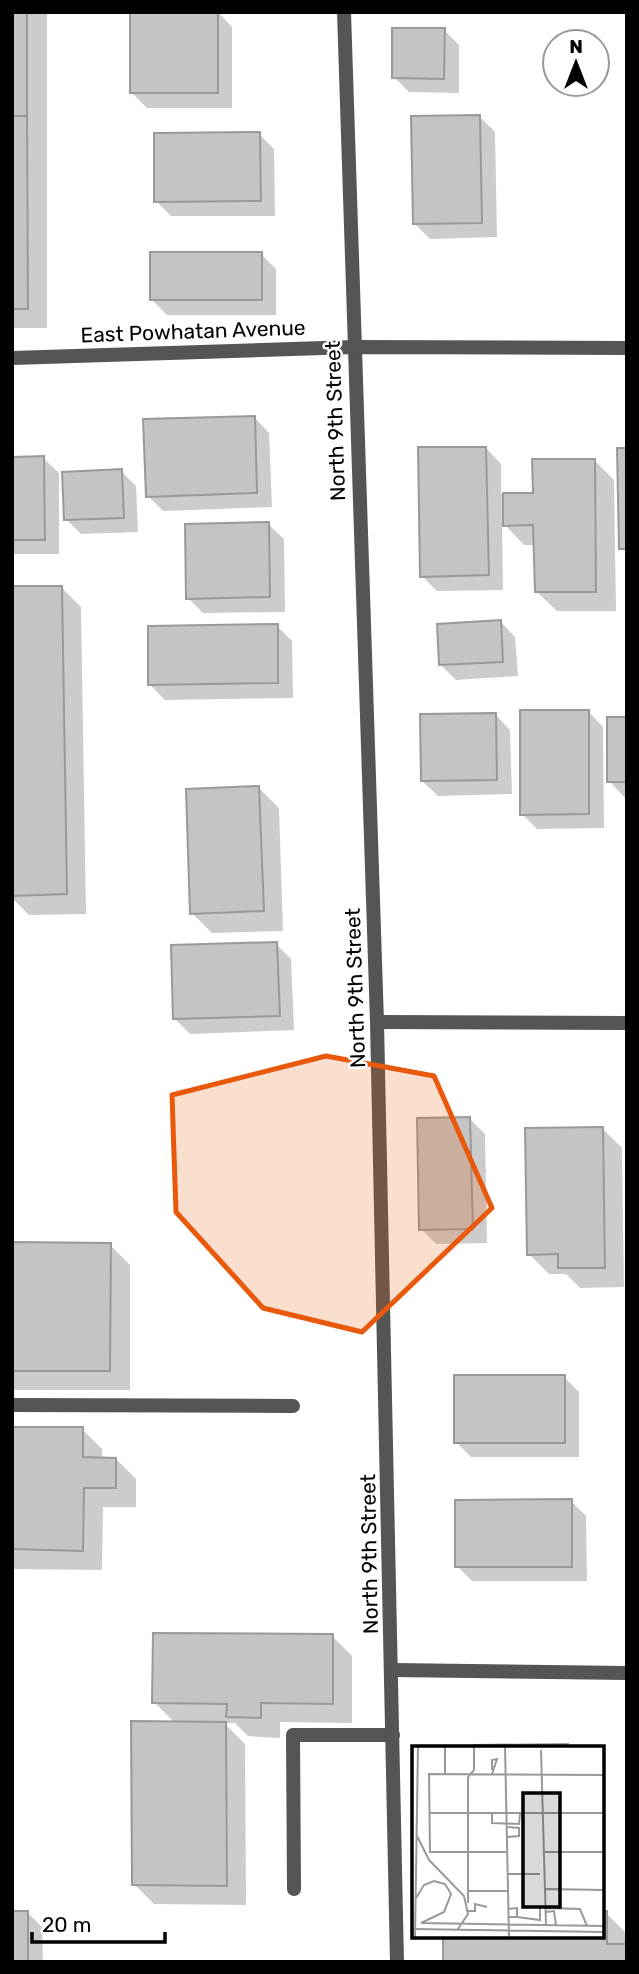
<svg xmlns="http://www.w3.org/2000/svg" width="639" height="1974" viewBox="0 0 639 1974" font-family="Rubik,sans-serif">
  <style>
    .shadow { fill: #0003 }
    .building { fill: #c4c4c4; stroke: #999; stroke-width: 2 }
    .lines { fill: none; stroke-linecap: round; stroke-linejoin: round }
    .service { stroke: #555; stroke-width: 14 }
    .minor { stroke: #555; stroke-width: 14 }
    .marked { fill: #e8590c; fill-opacity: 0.2; stroke: #e8590c; stroke-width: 5; stroke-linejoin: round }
    .labels { text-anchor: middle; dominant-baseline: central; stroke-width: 5; stroke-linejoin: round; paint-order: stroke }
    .street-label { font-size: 21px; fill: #000; stroke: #fff }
    .inset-road { fill: none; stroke: #999; stroke-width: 2 }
    .view { fill: #000; fill-opacity: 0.15; stroke: #000; stroke-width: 3.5 }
    .inset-edge { fill: none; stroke: #000; stroke-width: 3.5 }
  </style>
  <rect width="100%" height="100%" fill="#fff"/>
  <g class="shadow">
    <rect x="12" y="12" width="35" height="316"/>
    <path d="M218,12L232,27V108H147L132,93Z"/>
    <path d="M444,30L459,45V93L409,92L394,77Z"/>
    <path d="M480,117L495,132L497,237L430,239L415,224Z"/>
    <path d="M259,134L274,149L275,216H171L156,201Z"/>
    <path d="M261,254L276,269V315H167L152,300Z"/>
    <path d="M254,417L269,433L272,507L163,511L148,496Z"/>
    <path d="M486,448L501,464V494H535L594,460L614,480L616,611H557L536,591V545H524L502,522L503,590L437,591L422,576Z"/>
    <path d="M12,458H43L59,473V554H12Z"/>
    <path d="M121,471L136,486L138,532L81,534L66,519Z"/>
    <path d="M268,524L284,539L285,612L203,613L188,598Z"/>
    <path d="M61,587L81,607L86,914L29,915L12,898V588Z"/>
    <path d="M500,621L515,637L518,676L456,680L441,665Z"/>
    <path d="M277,626L292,641L293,698L165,700L150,685Z"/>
    <path d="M588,711L603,727L604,828L537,829L522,814Z"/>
    <path d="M495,714L510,730L512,794L438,796L422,781Z"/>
    <path d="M627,719V797H624L609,781Z"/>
    <path d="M259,788L279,808L283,931L212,933L192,913Z"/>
    <path d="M276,944L291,959L294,1030L190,1034L175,1019Z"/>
    <path d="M470,1119L485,1134L487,1243L436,1244L421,1229Z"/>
    <path d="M602,1128L622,1148L624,1287L580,1288L566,1274H549L529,1254Z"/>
    <path d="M12,1243L110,1245L130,1265V1390H12Z"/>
    <path d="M564,1377L579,1392V1457H471L456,1442Z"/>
    <path d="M12,1429H82L102,1449V1459H116L136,1479V1507H103L102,1570L12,1569Z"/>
    <path d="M571,1501L586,1516L587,1581H472L457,1566Z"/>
    <path d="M332,1636L352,1656V1723L280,1722V1738L248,1736L235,1723H224L245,1744L246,1905L154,1904L134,1884L175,1723L154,1702Z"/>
    <path d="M567,1745L570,1748H476V1747Z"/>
    <path d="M27,1912L42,1927L43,1962H12Z"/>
    <path d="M606,1913L626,1933L627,1962H445L602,1937Z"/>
  </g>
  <g class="building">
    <rect x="12" y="12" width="15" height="104"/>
    <rect x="130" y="12" width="88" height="81"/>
    <path d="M392,28H445L444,79L392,78Z"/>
    <path d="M480,115L482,223L413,224L411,116Z"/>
    <path d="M12,116H27L28,309H12Z"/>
    <path d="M260,132L261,201L154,202V133Z"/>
    <rect x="150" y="252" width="112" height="48"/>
    <path d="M255,416L257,493L146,497L143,419Z"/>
    <path d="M418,447H486L489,575L420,577Z"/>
    <path d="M617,448H627V549H619Z"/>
    <path d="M44,456L45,540H12V457Z"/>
    <path d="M532,459H595L596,592H535L533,525L503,526V493H533Z"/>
    <path d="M122,469L124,518L64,520L62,472Z"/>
    <path d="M269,522L270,597L186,599L185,524Z"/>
    <path d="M12,586H62L67,894L12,896Z"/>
    <path d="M501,620L503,662L439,665L437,624Z"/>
    <path d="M278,624V683L148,685V626Z"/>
    <path d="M520,710H589V814L520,815Z"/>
    <path d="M496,713L497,780L421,781L420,714Z"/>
    <rect x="607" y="717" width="20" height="65"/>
    <path d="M259,786L264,911L190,914L186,789Z"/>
    <path d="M277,942L280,1016L173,1019L171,945Z"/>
    <path d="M470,1117L473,1229L419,1230L417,1118Z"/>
    <path d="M603,1127L605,1268H558V1254L527,1255L525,1128Z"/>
    <path d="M12,1242L111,1243L110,1371H12Z"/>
    <rect x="454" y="1375" width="111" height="68"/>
    <path d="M12,1427H83V1457L116,1458V1488H84L83,1551L12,1549Z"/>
    <path d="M572,1499V1567H455V1500Z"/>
    <path d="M153,1633L333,1634V1704L261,1703V1718L226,1717L227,1704L152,1703Z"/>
    <path d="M131,1721L226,1722L227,1886L132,1885Z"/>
    <path d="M568,1744V1748H474V1745Z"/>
    <rect x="12" y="1911" width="16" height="51"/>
    <path d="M602,1911H607V1944H627V1962H443V1937H602Z"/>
  </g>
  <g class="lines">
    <g class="service">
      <path d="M12,1405L293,1406"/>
      <path d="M294,1889L293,1735H393"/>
    </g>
    <g class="minor">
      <path d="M344,12L377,1022L397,1962"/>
      <path d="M12,358L354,347L627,348"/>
      <path d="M377,1022L627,1023"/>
      <path d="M392,1670L627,1673"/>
    </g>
  </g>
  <path class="marked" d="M326,1056L434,1076L492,1208L362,1332L263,1308L176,1212L172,1095Z"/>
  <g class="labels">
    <g class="street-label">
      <text transform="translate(193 331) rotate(-2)">East Powhatan Avenue</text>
      <text transform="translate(335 421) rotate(-92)">North 9th Street</text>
      <text transform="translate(355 988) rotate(-92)">North 9th Street</text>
      <text transform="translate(369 1554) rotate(-91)">North 9th Street</text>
    </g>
  </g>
  <g transform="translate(412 1746)">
    <rect width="192" height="192" fill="#fff"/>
    <path class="inset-road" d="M33,0V28M93,0L97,192M125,0H153M129,4L134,179M80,24V14L85,13L80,28M18,67H193M80,67V77L107,78L108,68M5,90L17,114L52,150L56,168L46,183M95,91L107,90V82L96,81M95,106H18L17,28L193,29M133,106H193M96,128H128M134,143L193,144M57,145H96M4,152L12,139L22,135L33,138L39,148L32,166L9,177M56,157V31L62,24V0M134,162L168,163L175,180M96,163L105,162V171H97M56,165H63V158L75,161M134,166L142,165L144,179M105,171L128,174V162M10,177L193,180M0,183L193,186M3,192L6,0"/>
    <path class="view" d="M111,47H148V161H111Z"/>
    <rect width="192" height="192" class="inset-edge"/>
  </g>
  <rect width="639" height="1974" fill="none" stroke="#000000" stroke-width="28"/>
  <g transform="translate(576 63)"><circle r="33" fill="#ffffff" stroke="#999999" stroke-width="2"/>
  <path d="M0-5L12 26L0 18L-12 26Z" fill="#000000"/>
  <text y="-10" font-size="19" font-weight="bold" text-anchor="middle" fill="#000000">N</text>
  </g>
  <path d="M32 1932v10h133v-10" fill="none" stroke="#000000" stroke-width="3.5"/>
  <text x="42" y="1932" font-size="21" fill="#000000" stroke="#ffffff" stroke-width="5" paint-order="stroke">20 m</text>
</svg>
